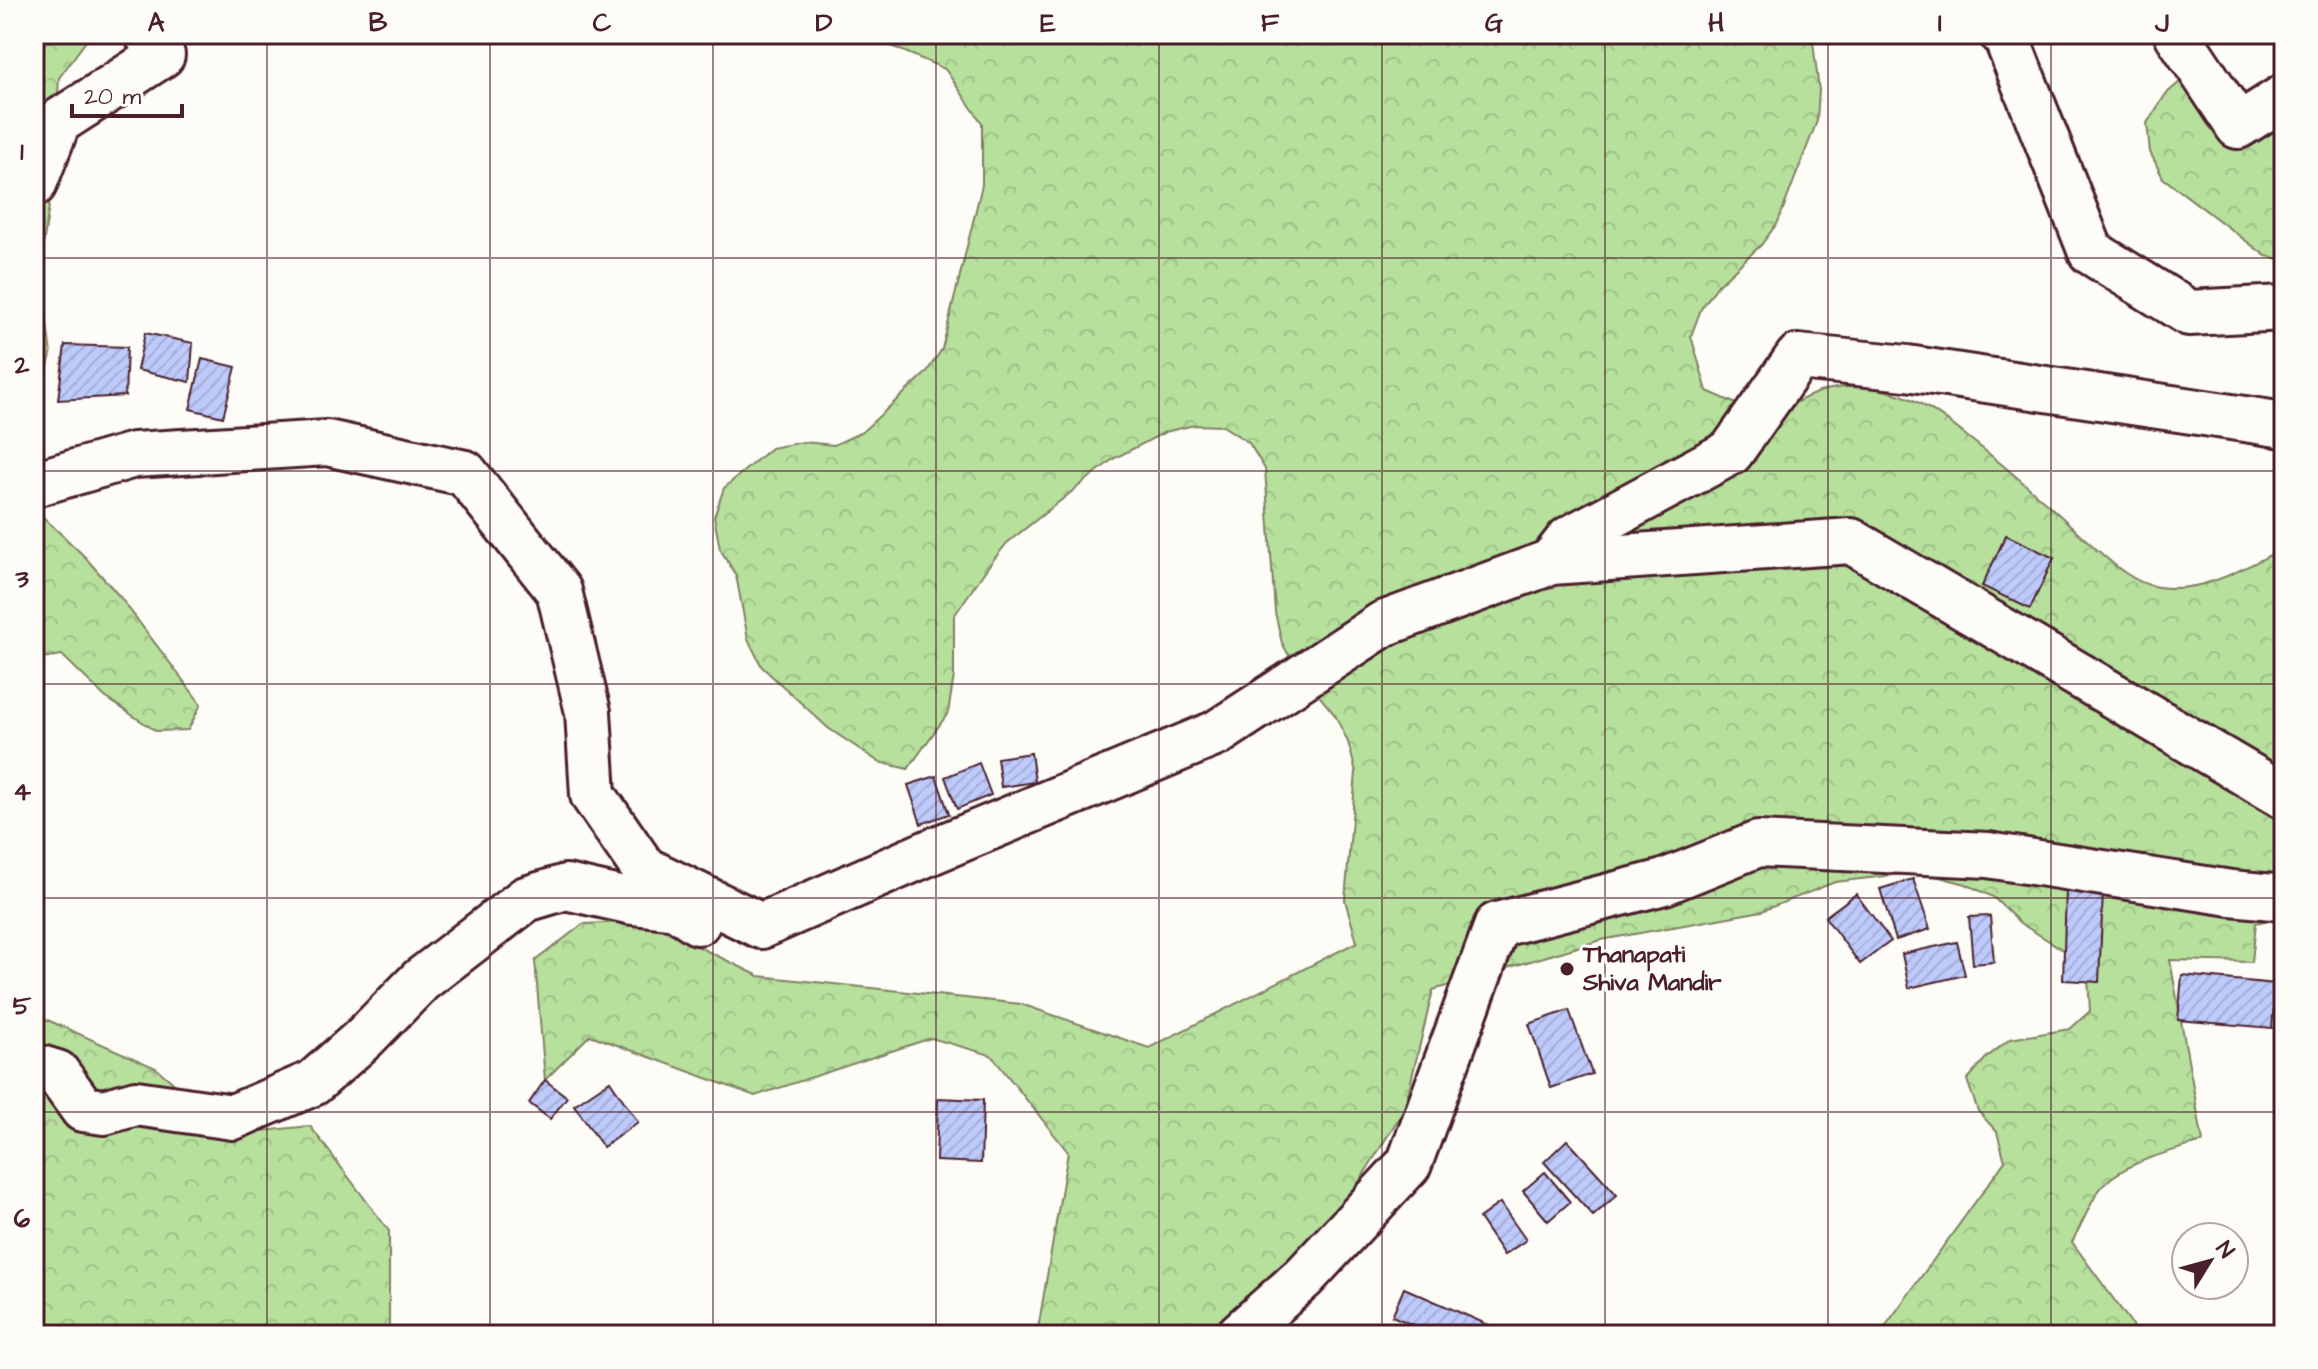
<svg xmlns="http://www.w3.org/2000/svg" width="2318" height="1369" viewBox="0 0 2318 1369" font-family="'Architects Daughter',sans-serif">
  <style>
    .forest { fill: url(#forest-crowns); stroke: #808064; stroke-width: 2 }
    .building { fill: url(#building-hatch); stroke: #4a1f2b; stroke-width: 2 }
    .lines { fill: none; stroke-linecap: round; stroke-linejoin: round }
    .minor-casing { stroke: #4a1f2b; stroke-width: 50 }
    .minor { stroke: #fdfcf7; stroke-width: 44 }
    .grid { fill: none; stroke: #4a1f2b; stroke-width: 2; stroke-opacity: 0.55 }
    .poi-dot { fill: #4a1f2b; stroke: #fdfcf7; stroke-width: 3 }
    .labels { text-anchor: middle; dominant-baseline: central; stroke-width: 6; stroke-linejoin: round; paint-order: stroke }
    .poi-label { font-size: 24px; font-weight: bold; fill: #4a1f2b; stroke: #fdfcf7; text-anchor: start }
    .neatline { fill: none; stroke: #4a1f2b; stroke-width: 3 }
    .grid-label { font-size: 26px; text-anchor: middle; font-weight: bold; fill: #4a1f2b }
  </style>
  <defs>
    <pattern id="forest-crowns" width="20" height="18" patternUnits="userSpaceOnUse" patternTransform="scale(2)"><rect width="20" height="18" fill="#b6e09c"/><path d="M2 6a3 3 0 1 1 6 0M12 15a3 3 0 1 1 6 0" fill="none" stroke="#9ec087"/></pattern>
    <pattern id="building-hatch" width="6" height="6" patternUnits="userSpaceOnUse" patternTransform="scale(2)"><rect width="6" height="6" fill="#bdcafb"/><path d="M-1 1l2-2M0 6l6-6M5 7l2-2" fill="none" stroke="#a4add7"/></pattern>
  </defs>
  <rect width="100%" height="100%" fill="#fdfcf7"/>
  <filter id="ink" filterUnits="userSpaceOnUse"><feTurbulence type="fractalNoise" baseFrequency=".0125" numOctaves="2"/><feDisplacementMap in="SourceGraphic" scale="16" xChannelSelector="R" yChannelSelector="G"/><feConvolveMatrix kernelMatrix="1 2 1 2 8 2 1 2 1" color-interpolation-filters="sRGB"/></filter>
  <g filter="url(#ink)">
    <g class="forest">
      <path d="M34,34H91L59,78L52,186L40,266L51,355L34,421Z"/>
      <path d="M853,34H1812L1819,90L1817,121L1778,222L1761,245L1718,285L1701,309L1691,336L1707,391L1768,418C1785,409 1804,396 1823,391C1849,383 1888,388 1913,400C1935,410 1954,426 1973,441C2011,471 2047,503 2083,537C2104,555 2129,583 2158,587C2204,594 2245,567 2284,548V916L2256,923L2252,962L2170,960L2203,1142C2172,1151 2117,1163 2098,1192C2088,1208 2081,1226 2072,1242L2131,1323L2136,1335H1879L2005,1161L1997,1132L1978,1111L1967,1080L1986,1058L2010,1039L2070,1029L2090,1011L2088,978L2070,954L2020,923L1993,897L1966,884L1920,872L1835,882L1762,911L1601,940L1433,990L1404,1110L1340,1212L1235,1335H1037L1068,1152L991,1055L931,1038L755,1096L590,1035L545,1080L535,961L583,924L645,921L759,976L1021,1004L1149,1048L1357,942L1345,900L1356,772L1348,742L1335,715L1296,668L1282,643L1275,612L1265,469L1249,443L1223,426L1194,425L1165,432L1113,459L1007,543L987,568L954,616V676L948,713L908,769L879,762L828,728L762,667L748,639L736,575L720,549L714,517L724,488L771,448L803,442L834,445L862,432L926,373L942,349L982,185V123L945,69L889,45Z"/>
      <path d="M2216,73L2266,108L2284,115V260L2266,256L2163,178L2150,152L2147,123L2166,94L2188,75Z"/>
      <path d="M34,466L41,515L84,556L120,597L201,704L188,730L156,731L105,697L62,655L34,659Z"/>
      <path d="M34,1014L156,1068L233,1134L310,1126L389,1231V1335H34Z"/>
    </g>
    <g class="building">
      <path d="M145,333L193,343L190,382L137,370Z"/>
      <path d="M65,345L127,347L125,396L58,400Z"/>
      <path d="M202,359L236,367L223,417L190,409Z"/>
      <path d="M2006,535L2054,558L2030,609L1982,586Z"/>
      <path d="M1031,753L1035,782L1001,787L997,758Z"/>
      <path d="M979,763L991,795L957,809L945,777Z"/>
      <path d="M936,776L949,814L921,824L908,785Z"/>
      <path d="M1913,879L1930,929L1896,940L1880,889Z"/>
      <path d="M2066,890L2103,892L2099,982L2063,980Z"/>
      <path d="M1856,894L1891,941L1860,964L1825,917Z"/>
      <path d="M1990,916L1994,962L1973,964L1969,917Z"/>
      <path d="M1957,942L1965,975L1909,988L1902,954Z"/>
      <path d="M2182,975L2276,984L2272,1028L2178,1020Z"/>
      <path d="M1569,1010L1592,1074L1551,1088L1529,1024Z"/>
      <path d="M545,1080L567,1097L550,1119L529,1103Z"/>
      <path d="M610,1081L638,1122L603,1147L574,1105Z"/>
      <path d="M938,1098L983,1100L981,1163L936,1161Z"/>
      <path d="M1567,1140L1617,1195L1593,1216L1544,1162Z"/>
      <path d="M1545,1172L1570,1202L1548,1221L1523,1191Z"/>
      <path d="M1500,1203L1526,1240L1504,1255L1479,1218Z"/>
      <path d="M1404,1288L1500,1330L1498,1335H1436L1392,1316Z"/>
    </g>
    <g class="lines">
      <defs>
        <g id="minor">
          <path d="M2002,34L2006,37L2091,252L2189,313L2284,308"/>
          <path d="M2177,34L2238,126L2284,97"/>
          <path d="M34,184L58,122L162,55L147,34"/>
          <path d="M34,484L134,455L327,443L465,473L559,591L588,712L593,795L644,869L761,926L935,850L1217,733L1383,624L1551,562L1851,541L2284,796"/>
          <path d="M1551,562L1569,539L1731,452L1798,357L1907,368L2284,425"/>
          <path d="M34,1066L57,1073L83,1109L104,1112L136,1103L233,1117L313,1083L364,1038L421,980L526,899L566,887L633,902L676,907L698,922"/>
          <path d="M1239,1335L1304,1277L1409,1164L1497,925L1664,882L1758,844L1988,855L2231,893L2284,898"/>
        </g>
      </defs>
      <use href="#minor" class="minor-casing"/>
      <use href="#minor" class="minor"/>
    </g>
  </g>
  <path class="grid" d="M267,34V1335M490,34V1335M713,34V1335M936,34V1335M1159,34V1335M1382,34V1335M1605,34V1335M1828,34V1335M2051,34V1335M34,258H2284M34,471H2284M34,684H2284M34,898H2284M34,1112H2284"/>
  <circle class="poi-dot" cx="1567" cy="969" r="8"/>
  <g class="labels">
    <g class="poi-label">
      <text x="1583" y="955">Thanapati<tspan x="1583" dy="28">Shiva Mandir</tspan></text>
    </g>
  </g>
  <rect width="2318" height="1369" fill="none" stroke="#fdfcf7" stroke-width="88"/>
  <g transform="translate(2210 1261) rotate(53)"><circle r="38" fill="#fdfcf7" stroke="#b5a4a5" stroke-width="2"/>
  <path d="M0-6L14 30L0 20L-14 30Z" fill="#4a1f2b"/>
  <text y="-12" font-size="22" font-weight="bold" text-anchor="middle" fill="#4a1f2b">N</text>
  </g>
  <path d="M72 104v12h110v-12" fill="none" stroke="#4a1f2b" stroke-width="4"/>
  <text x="84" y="104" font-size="24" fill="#4a1f2b" stroke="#fdfcf7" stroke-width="6" paint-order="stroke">20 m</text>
  <rect x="44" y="44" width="2230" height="1281" class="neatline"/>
  <g class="grid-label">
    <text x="156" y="31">A</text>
    <text x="378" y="31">B</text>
    <text x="602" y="31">C</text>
    <text x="824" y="31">D</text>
    <text x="1048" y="31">E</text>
    <text x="1270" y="31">F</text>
    <text x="1494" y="31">G</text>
    <text x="1716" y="31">H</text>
    <text x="1940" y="31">I</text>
    <text x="2162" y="31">J</text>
    <text x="22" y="160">1</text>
    <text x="22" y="373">2</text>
    <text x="22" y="587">3</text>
    <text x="22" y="800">4</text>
    <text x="22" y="1014">5</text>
    <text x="22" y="1227">6</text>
  </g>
</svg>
